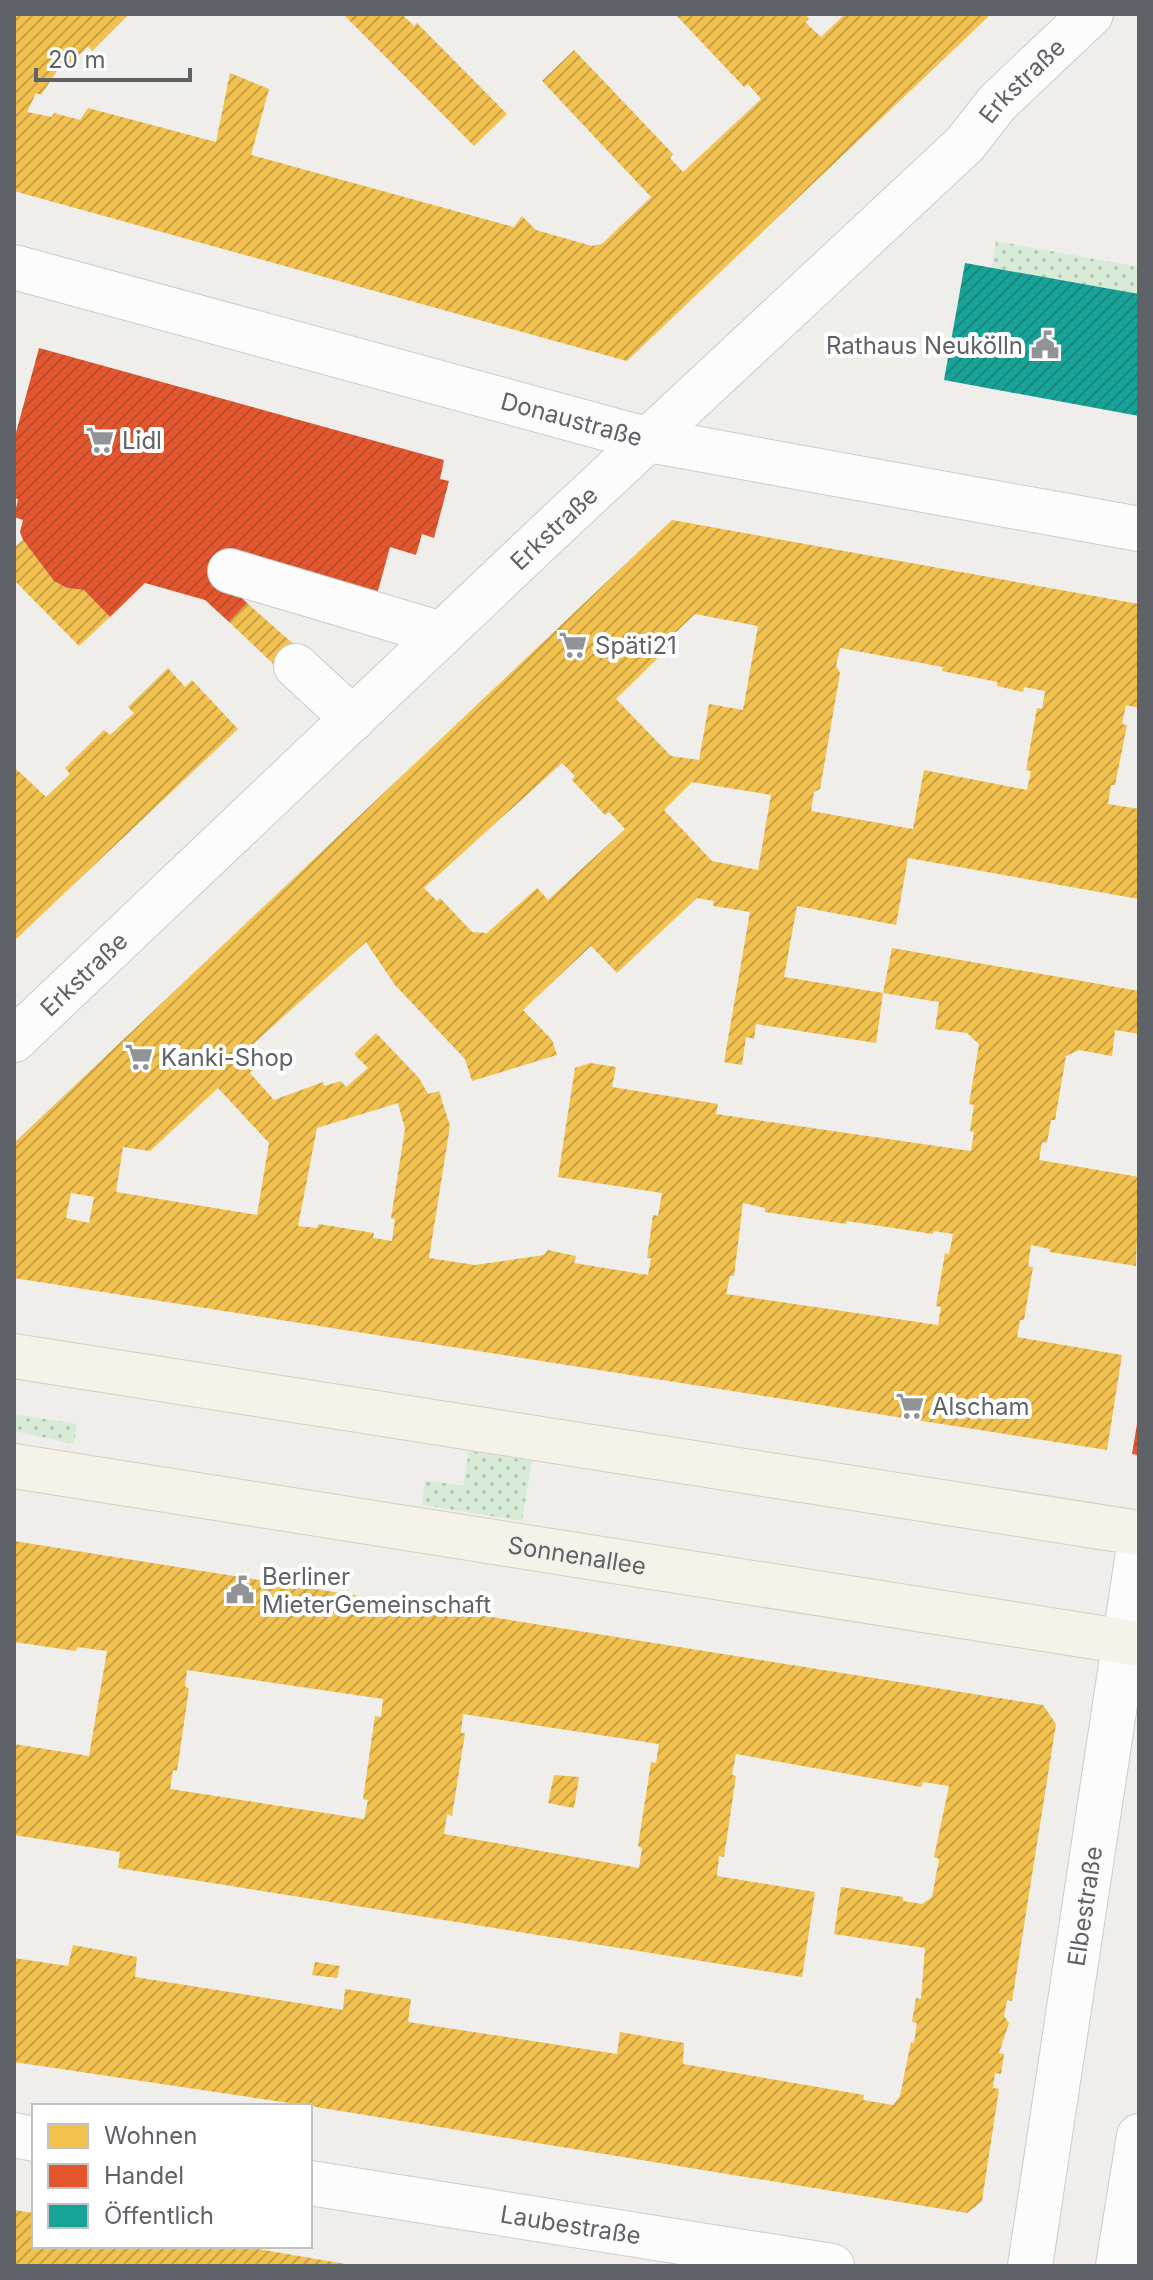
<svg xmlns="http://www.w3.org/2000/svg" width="1153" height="2280" viewBox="0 0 1153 2280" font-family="Inter,sans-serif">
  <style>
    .grass { fill: url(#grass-dots) }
    .homes { fill: url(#homes-hatch); fill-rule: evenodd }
    .shops { fill: url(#shops-hatch) }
    .public { fill: url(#public-hatch) }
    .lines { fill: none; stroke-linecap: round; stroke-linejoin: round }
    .minor-casing { stroke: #cbcccc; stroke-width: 46 }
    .major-casing { stroke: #d7ceb8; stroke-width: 46 }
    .minor { stroke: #fdfcfc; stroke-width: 44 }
    .major { stroke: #f4f2e9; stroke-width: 44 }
    .labels { text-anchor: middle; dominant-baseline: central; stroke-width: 8; stroke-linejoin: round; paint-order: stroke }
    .street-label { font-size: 24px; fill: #5f6368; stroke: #fff }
    .poi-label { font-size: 24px; fill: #5f6368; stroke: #fff; text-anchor: start }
  </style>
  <defs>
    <pattern id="grass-dots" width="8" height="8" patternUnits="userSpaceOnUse" patternTransform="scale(2)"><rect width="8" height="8" fill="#d8ebd6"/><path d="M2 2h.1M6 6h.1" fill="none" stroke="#b2c2b1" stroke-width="1.8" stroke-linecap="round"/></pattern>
    <pattern id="homes-hatch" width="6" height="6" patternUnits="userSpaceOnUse" patternTransform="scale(2)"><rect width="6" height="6" fill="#f2c14e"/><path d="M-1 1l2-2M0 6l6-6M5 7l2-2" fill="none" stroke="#c7a045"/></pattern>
    <pattern id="shops-hatch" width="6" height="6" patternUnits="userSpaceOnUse" patternTransform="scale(2)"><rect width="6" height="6" fill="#e4572e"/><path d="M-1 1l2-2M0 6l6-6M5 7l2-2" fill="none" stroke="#bc4c2b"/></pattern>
    <pattern id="public-hatch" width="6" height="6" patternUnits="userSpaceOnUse" patternTransform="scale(2)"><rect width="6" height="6" fill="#17a398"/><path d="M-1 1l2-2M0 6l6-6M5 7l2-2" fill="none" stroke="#188880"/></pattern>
  </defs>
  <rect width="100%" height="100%" fill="#efeeea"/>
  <g class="grass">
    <path d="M996,241L1139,267V294L992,268Z"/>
    <path d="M14,1414L77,1424L74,1444L14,1431Z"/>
    <path d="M469,1451L532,1461L522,1521L422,1505L425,1480L463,1486Z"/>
  </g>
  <g class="homes">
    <path d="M14,14H129L92,51L88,46L66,69L62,65L59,68L41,95L36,93L27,112L52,117L54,113L80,120L88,108L216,142L230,73L269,89L251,155L514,227L522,216L536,230L592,246L602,244L651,197L542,81L574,50L673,154L670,158L683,172L761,99L748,84L744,87L675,14H805L809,19L805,22L821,37L845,14H991L627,361L14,191Z"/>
    <path d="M343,14H402L414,26L417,23L507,114L474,146Z"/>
    <path d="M672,520L1139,604V708L1126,705L1122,724L1127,725L1115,785H1111L1108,804L1139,809V899L908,858L896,925L797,906L784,977L883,993L876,1043L756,1024L754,1039L746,1037L742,1065L724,1062L750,912L713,906L714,901L697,898L617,973L591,946L523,1010L552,1040L557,1055L472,1081L465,1059L395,985L366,942L240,1056L253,1070L250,1073L274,1100L323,1082L324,1086L341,1081L346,1087L368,1068L354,1054L376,1033L419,1078L428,1094L439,1091L450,1126L429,1258L475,1265L544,1255L548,1250L576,1256L574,1263L648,1275L651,1258H647L653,1215L658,1216L662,1193L558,1177L575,1068L590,1063L616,1067L612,1087L718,1104L716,1114L971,1151L974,1132L970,1131L974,1105L969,1104L979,1044L967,1033L935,1029L939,1002L883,993L892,948L1139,991V1034L1115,1030L1112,1056L1079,1050L1066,1056L1055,1120H1051L1047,1143L1042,1142L1039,1160L1139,1177L1136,1266L1050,1252V1249L1031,1245L1028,1266L1033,1267L1024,1320H1020L1017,1337L1122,1355L1107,1450L14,1278V1143ZM695,614L758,626L743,710L709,704L699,760L671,756L616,699L673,643L669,639ZM840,648L943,667L942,671L998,682L997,686L1023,692L1024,687L1045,691L1042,709L1037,708L1026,770L1031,771L1027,790L924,770L913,829L811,811L814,792L820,789L840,673L836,666ZM562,763L575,776L572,780L605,815L609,812L625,829L548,900L537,888L487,933L472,932L440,898L437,901L424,888ZM692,782L771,795L758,870L712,861L664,810ZM218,1088L269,1143L257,1215L116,1192L123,1147L150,1151ZM398,1103L405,1129L391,1218L395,1219L392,1241L373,1238L374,1233L319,1224L317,1228L298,1226L317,1128ZM71,1193L94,1197L89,1223L66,1218ZM743,1203L765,1208V1212L846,1224L847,1221L933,1234L934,1231L953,1234L949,1254L945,1253L936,1306L941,1307L938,1325L726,1294L730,1276H734Z"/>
    <path d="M23,540L54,581L67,588L84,590L110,617L79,646L14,580V548Z"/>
    <path d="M247,603L307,656L287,677L229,622Z"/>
    <path d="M168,668L185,687L192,680L238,729L14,941V767L46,797L70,774L65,768L104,730L110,735L134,713L128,707Z"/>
    <path d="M14,1541L1043,1705L1056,1724L1012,2001L1007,2000L1004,2016L1009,2023L999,2053L1004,2054L1001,2074L995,2073L993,2088L999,2089L982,2201L967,2213L310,2106L14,2062V1958L68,1966L73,1945L137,1957L135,1977L343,2010L345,1989L411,1999L408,2022L617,2054L620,2032L684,2043L683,2064L864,2095L863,2100L893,2105L900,2096L911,2042L914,2043L917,2023L912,2022L916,1998L921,1999L925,1948L834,1934L841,1887L903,1897V1901L922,1904L932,1897L939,1859L934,1857L949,1786L923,1782L921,1787L736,1754L732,1775L736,1776L724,1857L719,1856L717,1876L815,1892L802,1977L118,1868L120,1852L14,1835V1744L89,1756L107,1651L77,1647L76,1651L14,1642ZM187,1670L383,1699L381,1717L375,1716L363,1799L368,1800L364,1819L170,1789L173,1770L177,1771L189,1688L185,1687ZM463,1714L659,1744L656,1763L651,1762L638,1846L642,1848L639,1868L444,1834L447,1814L452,1816L465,1733H461Z"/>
    <path d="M554,1775L579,1777L574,1808L548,1803Z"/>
    <path d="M315,1962L340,1966L337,1978L312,1975Z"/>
    <path d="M14,2210L34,2213V2246H241L357,2266H14Z"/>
  </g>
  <g class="shops">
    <path d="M39,348L444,460L440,479L449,481L434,538L422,534L416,555L390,547L376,598L227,584L247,603L229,622L205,600L145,583L110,617L84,590L67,588L54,581L23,540L20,532L23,520L14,517L18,499L14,498V440Z"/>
    <path d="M1137,1424H1139V1455L1132,1454Z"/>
  </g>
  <path class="public" d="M965,263L1139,294V416L944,380Z"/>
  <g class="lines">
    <defs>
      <g id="minor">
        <path id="s1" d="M14,267L649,440L1139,529"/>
        <path d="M230,571L442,634"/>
        <path d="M296,666L353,719"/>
        <path id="s2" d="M14,1040L548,533L965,144L997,103L1091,14"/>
        <path d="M14,2135L34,2139"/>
        <path id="s3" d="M310,2183L832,2266"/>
        <path id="s4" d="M1030,2266L1139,1546"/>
        <path d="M1118,2266L1139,2136"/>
      </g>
      <g id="major">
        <path d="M14,1356L1139,1533"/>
        <path id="s5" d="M14,1466L1139,1644"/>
      </g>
    </defs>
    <use href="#minor" class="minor-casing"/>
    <use href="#major" class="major-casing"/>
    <use href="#minor" class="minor"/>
    <use href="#major" class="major"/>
  </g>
  <defs>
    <symbol id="civic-bare" viewBox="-9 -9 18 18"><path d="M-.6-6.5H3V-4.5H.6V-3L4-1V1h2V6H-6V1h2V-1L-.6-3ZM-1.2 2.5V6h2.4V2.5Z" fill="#919496" stroke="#fff" stroke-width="2.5" paint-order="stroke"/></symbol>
    <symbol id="supermarket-bare" viewBox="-9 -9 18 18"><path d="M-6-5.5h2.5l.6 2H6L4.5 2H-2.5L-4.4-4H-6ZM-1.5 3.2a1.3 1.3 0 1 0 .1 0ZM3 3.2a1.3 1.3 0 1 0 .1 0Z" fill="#919496" stroke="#fff" stroke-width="2.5" paint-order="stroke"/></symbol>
  </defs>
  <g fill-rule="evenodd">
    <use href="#civic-bare" x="1025" y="325" width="40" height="40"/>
    <use href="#supermarket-bare" x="80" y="420" width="40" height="40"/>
    <use href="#supermarket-bare" x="553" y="625" width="40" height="40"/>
    <use href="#supermarket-bare" x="119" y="1037" width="40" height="40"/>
    <use href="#supermarket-bare" x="890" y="1386" width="40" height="40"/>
    <use href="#civic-bare" x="220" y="1570" width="40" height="40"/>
  </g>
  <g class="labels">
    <g class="street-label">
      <text stroke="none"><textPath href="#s2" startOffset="1392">Erkstraße</textPath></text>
      <text stroke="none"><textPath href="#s1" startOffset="578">Donaustraße</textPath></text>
      <text stroke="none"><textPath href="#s2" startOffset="744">Erkstraße</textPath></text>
      <text stroke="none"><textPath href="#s2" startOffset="96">Erkstraße</textPath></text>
      <text stroke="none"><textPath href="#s5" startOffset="570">Sonnenallee</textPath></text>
      <text stroke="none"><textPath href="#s4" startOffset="364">Elbestraße</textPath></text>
      <text stroke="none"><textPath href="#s3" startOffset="264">Laubestraße</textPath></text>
    </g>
    <g class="poi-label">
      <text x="1023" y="345" text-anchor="end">Rathaus Neukölln</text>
      <text x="122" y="440">Lidl</text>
      <text x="595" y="645">Späti21</text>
      <text x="161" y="1057">Kanki-Shop</text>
      <text x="932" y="1406">Alscham</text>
      <text x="262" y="1576">Berliner<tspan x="262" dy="28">MieterGemeinschaft</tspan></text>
    </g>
  </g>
  <rect width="1153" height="2280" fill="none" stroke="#5f6368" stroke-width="32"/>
  <rect x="32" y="2104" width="280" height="144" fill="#ffffff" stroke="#bfc1c3" stroke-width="2"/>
  <rect x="48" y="2124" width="40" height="24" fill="#f2c14e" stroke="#bfc1c3" stroke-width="2"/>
  <text x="104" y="2144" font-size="24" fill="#5f6368">Wohnen</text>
  <rect x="48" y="2164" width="40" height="24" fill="#e4572e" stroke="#bfc1c3" stroke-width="2"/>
  <text x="104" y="2184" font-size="24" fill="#5f6368">Handel</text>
  <rect x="48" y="2204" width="40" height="24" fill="#17a398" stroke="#bfc1c3" stroke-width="2"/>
  <text x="104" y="2224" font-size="24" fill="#5f6368">Öffentlich</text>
  <path d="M36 68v12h154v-12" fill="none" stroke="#5f6368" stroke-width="4"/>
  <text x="48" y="68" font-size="24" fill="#5f6368" stroke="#ffffff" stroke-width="6" paint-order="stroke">20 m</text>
</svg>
